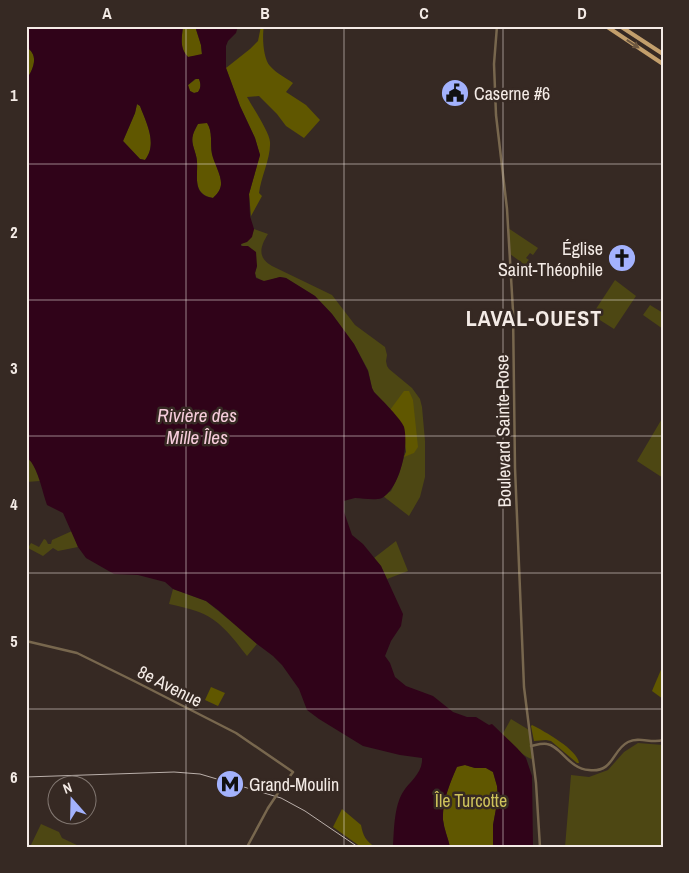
<svg xmlns="http://www.w3.org/2000/svg" width="689" height="873" viewBox="0 0 689 873" font-family="'Archivo Narrow',sans-serif">
  <style>
    .green { fill: #4d4713 }
    .forest { fill: #605700 }
    .water { fill: #300319; fill-rule: evenodd }
    .lines { fill: none; stroke-linecap: round; stroke-linejoin: round }
    .minor { stroke: #78674e; stroke-width: 2.5 }
    .major { stroke: #c39f6c; stroke-width: 4 }
    .tram { stroke: #baafaa; stroke-width: 1 }
    .minor-bridge { stroke: #78674e; stroke-width: 2.5 }
    .oneway { fill: #6e5840 }
    .grid { fill: none; stroke: #f4ebe6; stroke-width: 1; stroke-opacity: 0.55 }
    .labels { text-anchor: middle; dominant-baseline: central; stroke-width: 5; stroke-linejoin: round; paint-order: stroke }
    .poi-label { font-size: 18px; fill: #f4ebe6; stroke: #362923; text-anchor: start }
    .street-label { font-size: 18px; fill: #f4ebe6; stroke: #362923 }
    .park-label { font-size: 18px; fill: #cec25b; stroke: #362923 }
    .water-label { font-size: 19px; font-style: italic; fill: #f6ccdb; stroke: #362923 }
    .district-label { font-size: 22px; font-weight: bold; letter-spacing: 1px; fill: #f4ebe6; stroke: #362923 }
    .neatline { fill: none; stroke: #f4ebe6; stroke-width: 2 }
    .grid-label { font-size: 16px; text-anchor: middle; font-weight: bold; fill: #f4ebe6 }
  </style>
  <rect width="100%" height="100%" fill="#362923"/>
  <g class="green">
    <path d="M508,228L538,248L533,255L530,253L526,258L529,260L525,265L510,254Z"/>
    <path d="M254,229L268,234C260,247 257,257 272,266L332,295L355,325L385,347L387,355L386,361L387,366L389,369L412,388L420,399L422,407L425,441V477L420,497L409,516L383,496L391,491L399,474L404,457L406,452L404,427L397,416L374,392L372,388L368,370L354,344L332,314L315,296L286,278L280,277L264,282L256,277L255,273L257,266L241,244C249,241 252,237 254,229Z"/>
    <path d="M615,280L636,296L614,329L592,315Z"/>
    <path d="M650,305L663,313V329L643,315Z"/>
    <path d="M663,417V478L637,461Z"/>
    <path d="M26,457L33,463L40,481L26,482Z"/>
    <path d="M72,531L78,547L58,551L53,548L43,556L28,548L31,543L39,547L44,539L46,540L48,544H51L52,540Z"/>
    <path d="M396,541L408,571L387,579L381,566L374,558Z"/>
    <path d="M173,589L206,601L243,631L257,644L247,656C233,638 219,618 196,611C188,608 178,606 169,604Z"/>
    <path d="M511,719L529,730L533,759C524,758 510,742 502,735Z"/>
    <path d="M638,743L663,745V847H565L571,775L589,777L608,770L624,752Z"/>
    <path d="M41,824L59,832L62,838L81,847H30Z"/>
  </g>
  <g class="forest">
    <path d="M183,26H195L201,45L202,55L188,57C179,48 182,37 183,26Z"/>
    <path d="M261,26H264C262,36 263,58 270,66C276,73 286,78 293,83L286,92L306,105L320,120L304,138L286,126L277,114L259,96L247,97C252,106 270,133 270,142C271,157 261,177 259,193L262,196L251,216L249,194L260,155L255,138L240,106L226,68L250,49L258,41Z"/>
    <path d="M26,47C40,55 33,70 26,80Z"/>
    <path d="M196,79H199C201,84 201,88 198,92L194,93L190,91L188,85Z"/>
    <path d="M137,104L140,106C146,122 158,144 145,160L140,159L123,141L135,113Z"/>
    <path d="M207,122C213,132 210,143 212,154C214,163 222,176 221,184C221,190 217,194 213,198C192,194 198,177 197,162C197,153 190,144 193,134C194,131 197,127 198,123Z"/>
    <path d="M404,391H409L413,400L418,447L414,453L404,457L406,452L404,427L390,410Z"/>
    <path d="M663,665V699L652,691Z"/>
    <path d="M211,687L225,693L218,706L205,700Z"/>
    <path d="M532,725C544,731 578,750 579,763H577L551,741L546,740L534,741L531,726Z"/>
    <path d="M465,765L475,768H486L493,772L497,786L498,798L493,825V847H450C448,838 444,829 443,820C442,801 450,783 457,766Z"/>
    <path d="M342,809L361,825C363,836 366,841 375,847H361L333,827Z"/>
  </g>
  <path class="water" d="M26,26H183C182,37 179,48 188,57L202,54L201,45L195,26H238L236,33L228,41L226,46V68L240,106L255,138L260,155L249,194L250,216L254,229L252,237L247,242L241,244V246H248L256,252L257,266L255,273L256,278L264,281L280,277L286,278L315,296L332,314L354,344L368,371L372,388L374,392C381,399 402,420 404,427C409,446 400,488 382,498C374,501 363,498 355,498C351,499 347,500 344,501V512L352,535L363,544L381,566L403,614L401,626L391,641L385,656L390,663L395,677L406,686L433,696L453,712L467,717H476L489,725L492,724L517,748L526,758L532,776L533,847H493V825L498,798L497,786L493,772L486,768H475L465,765L457,767C450,783 442,802 443,820C444,829 448,838 450,847H393C394,831 394,806 403,792C410,781 423,773 422,758L400,755L363,746L319,719L307,710L299,689L282,665L273,656L257,644L218,610L206,601L173,589L165,582L138,575L114,574L86,558L78,547L63,513L47,505C42,491 40,477 33,465C31,461 28,459 26,455V80C33,70 40,55 26,47ZM195,79H199C201,84 201,88 198,92L194,93L190,91L188,85ZM137,104L140,106C146,122 158,144 145,160L140,159L123,141L135,113ZM207,123C213,132 210,143 212,154C214,163 222,176 221,185C220,191 217,194 213,198C192,195 198,177 197,162C197,153 190,144 193,135C194,131 196,127 198,124Z"/>
  <g class="lines">
    <g class="minor">
      <path d="M497,26L494,64L496,115L507,209L513,311L515,468L524,687L536,783L540,847"/>
      <path d="M26,641L77,653L136,682L236,733L293,772L282,787"/>
      <path d="M531,746C536,745 542,743 547,744C561,746 569,769 589,770C614,773 612,750 628,742C640,736 651,744 663,740"/>
      <path d="M247,847L268,808"/>
    </g>
    <g class="major">
      <path d="M606,26L663,64"/>
      <path d="M620,26L663,54"/>
    </g>
    <path class="tram" d="M26,777L174,772L200,774L281,798L305,811L358,847"/>
    <path class="minor-bridge" d="M268,808L282,787"/>
  </g>
  <defs><path id="oneway-solid" d="M-6-.8H1V-3.2L6.5 0L1 3.2V.8H-6Z" transform="scale(1.25)"/></defs>
  <use class="oneway" href="#oneway-solid" transform="translate(633 44) rotate(33)"/>
  <path class="grid" d="M186,26V847M344,26V847M503,26V847M26,164H663M26,300H663M26,436H663M26,573H663M26,709H663"/>
  <defs>
    <symbol id="civic-disc" viewBox="-11 -11 22 22"><circle r="9.5" fill="#a3b2fd" stroke="#362923"/><path d="M-.6-6.5H3V-4.5H.6V-3L4-1V1h2V6H-6V1h2V-1L-.6-3ZM-1.2 2.5V6h2.4V2.5Z" fill="#111"/></symbol>
    <symbol id="church-disc" viewBox="-11 -11 22 22"><circle r="9.5" fill="#a3b2fd" stroke="#362923"/><path d="M-1.2-6h2.4v3.5h3.3v2.4h-3.3V6h-2.4V-.1h-3.3v-2.4h3.3Z" fill="#111"/></symbol>
    <symbol id="metro-disc" viewBox="-11 -11 22 22"><circle r="9.5" fill="#a3b2fd" stroke="#362923"/><path d="M-5.5 5V-5H-3L0 0L3-5H5.5V5H3V-.5L0 4L-3-.5V5Z" fill="#111"/></symbol>
  </defs>
  <g fill-rule="evenodd">
    <use href="#civic-disc" x="439" y="77" width="32" height="32"/>
    <use href="#church-disc" x="606" y="242" width="32" height="32"/>
    <use href="#metro-disc" x="214" y="768" width="32" height="32"/>
  </g>
  <g class="labels">
    <g class="poi-label">
      <text x="474" y="93">Caserne #6</text>
      <text x="603" y="248" text-anchor="end">Église<tspan x="603" dy="21">Saint-Théophile</tspan></text>
      <text x="249" y="784">Grand-Moulin</text>
    </g>
    <g class="street-label">
      <text transform="translate(503 431) rotate(-91)">Boulevard Sainte-Rose</text>
      <text transform="translate(170 686) rotate(27)">8e Avenue</text>
    </g>
    <g class="park-label">
      <text x="471" y="800">Île Turcotte</text>
    </g>
    <g class="water-label">
      <text x="197" y="415">Rivière des<tspan x="197" dy="22">Mille Îles</tspan></text>
    </g>
    <g class="district-label">
      <text x="534" y="318">LAVAL-OUEST</text>
    </g>
  </g>
  <rect width="689" height="873" fill="none" stroke="#362923" stroke-width="55"/>
  <g transform="translate(72 800) rotate(340)"><circle r="24" fill="#362923" stroke="#827771"/>
  <path d="M0-4L9 19L0 12L-9 19Z" fill="#a3b2fd"/>
  <text y="-8" font-size="14" font-weight="bold" text-anchor="middle" fill="#f4ebe6">N</text>
  </g>
  <rect x="28" y="28" width="634" height="818" class="neatline"/>
  <g class="grid-label">
    <text x="107" y="19">A</text>
    <text x="265" y="19">B</text>
    <text x="424" y="19">C</text>
    <text x="582" y="19">D</text>
    <text x="14" y="101">1</text>
    <text x="14" y="238">2</text>
    <text x="14" y="374">3</text>
    <text x="14" y="510">4</text>
    <text x="14" y="647">5</text>
    <text x="14" y="783">6</text>
  </g>
</svg>
